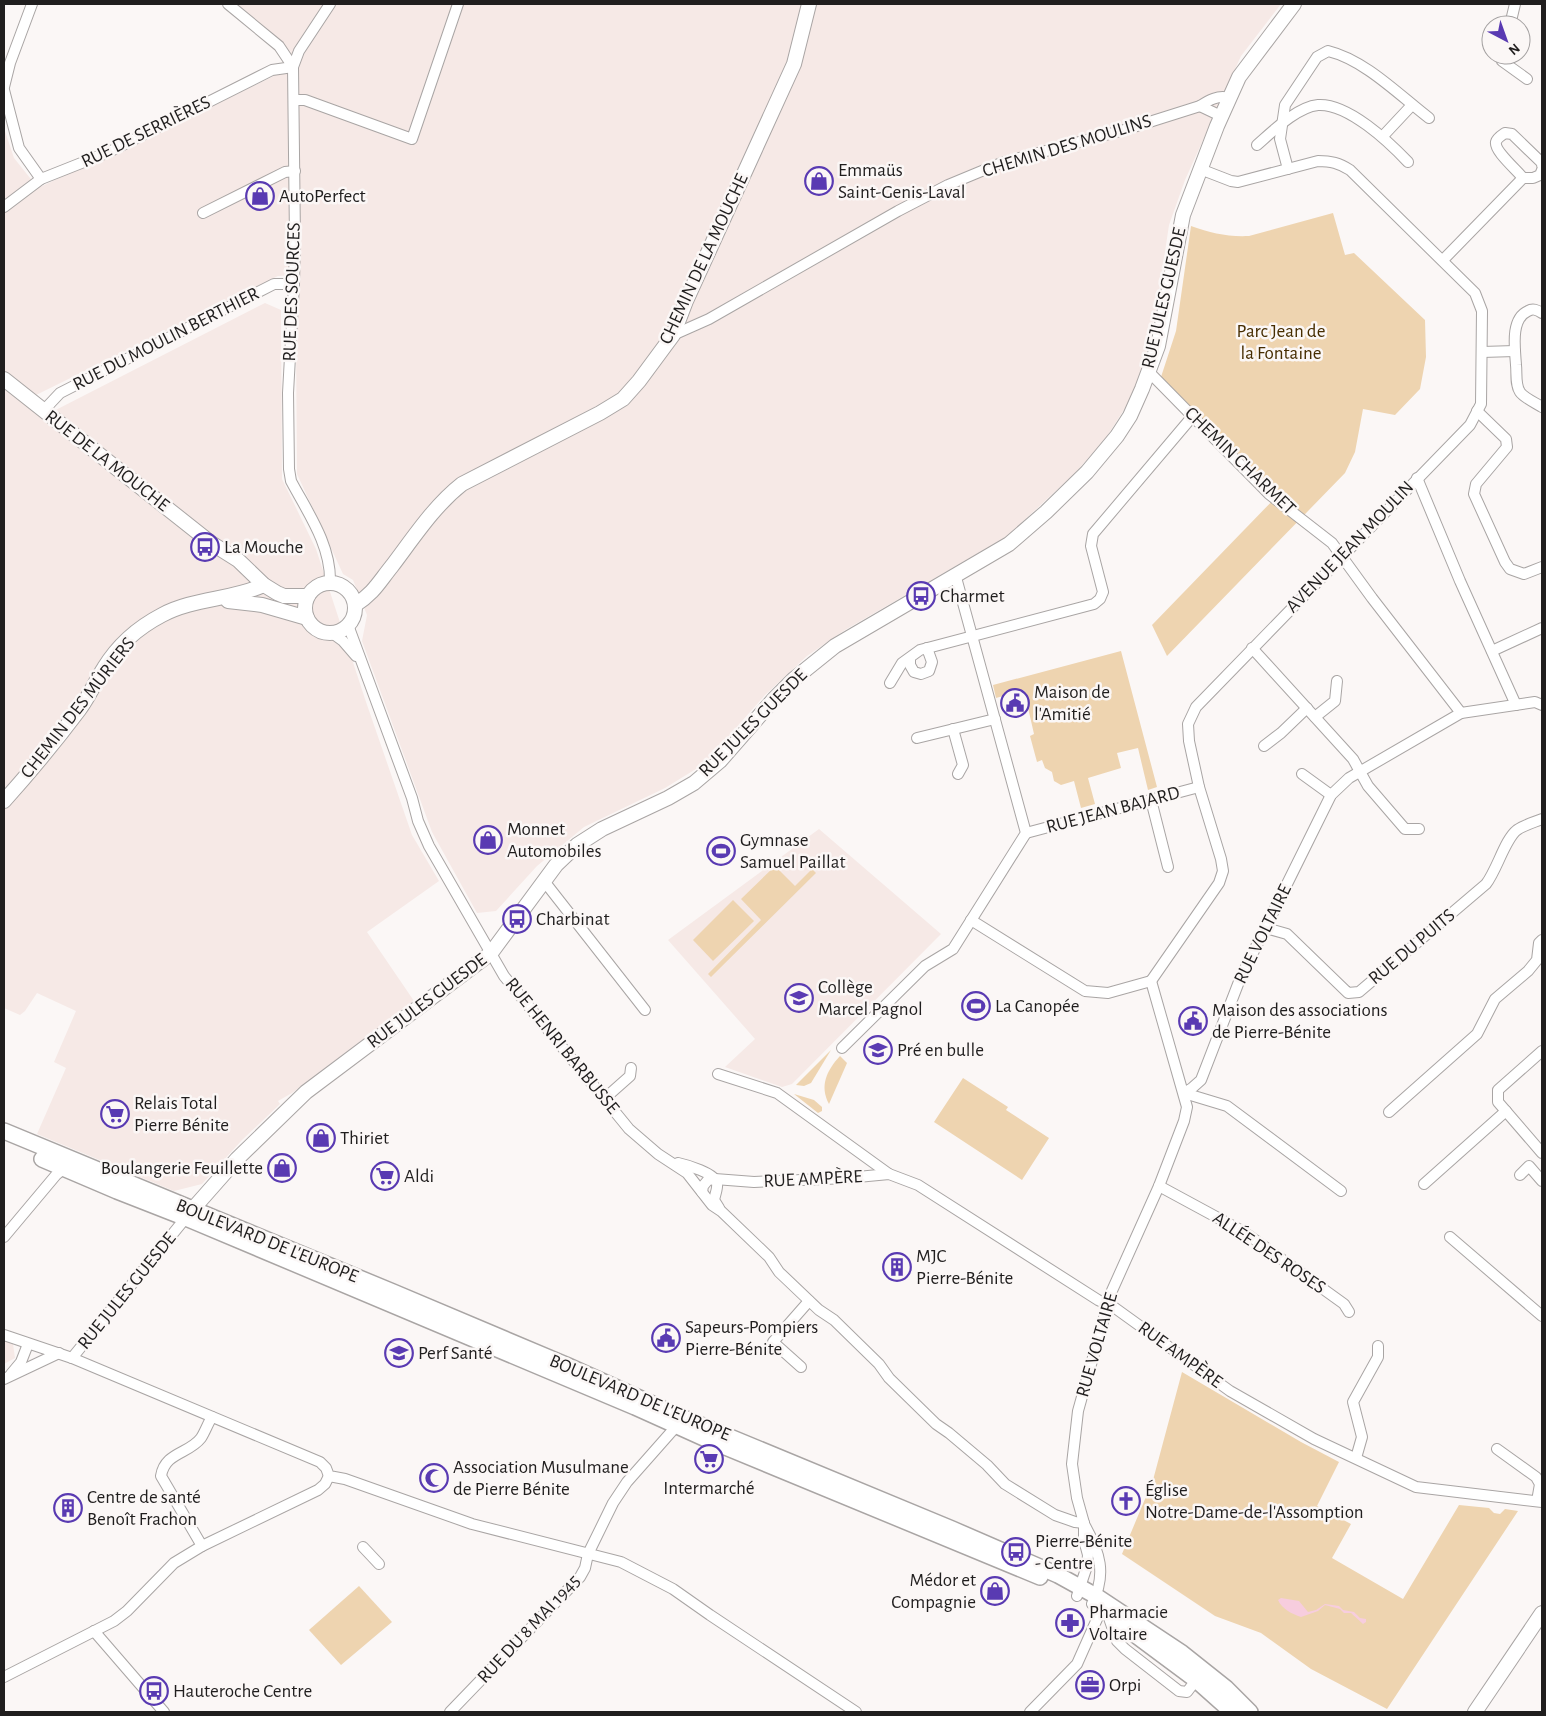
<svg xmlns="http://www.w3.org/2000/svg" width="1546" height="1716" viewBox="0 0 1546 1716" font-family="'Alegreya Sans',sans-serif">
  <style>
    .built { fill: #f6e9e6 }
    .green { fill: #eed4b0 }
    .water { fill: #f7cdde }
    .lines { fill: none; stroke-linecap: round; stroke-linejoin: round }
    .minor-casing { stroke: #a9a5a4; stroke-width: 12 }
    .tertiary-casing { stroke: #a9a5a4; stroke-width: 16 }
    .secondary-casing { stroke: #a9a5a4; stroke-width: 18 }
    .minor { stroke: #fff; stroke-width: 10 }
    .tertiary { stroke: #fff; stroke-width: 14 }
    .secondary { stroke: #fff; stroke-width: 15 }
    .labels { text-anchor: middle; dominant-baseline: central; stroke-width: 5; stroke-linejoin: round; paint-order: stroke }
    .street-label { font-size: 19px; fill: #201e1e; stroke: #fbf7f6 }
    .poi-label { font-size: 19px; fill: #201e1e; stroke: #fbf7f6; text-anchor: start }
    .park-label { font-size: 19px; fill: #462d00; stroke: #fbf7f6 }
  </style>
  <rect width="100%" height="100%" fill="#fbf7f6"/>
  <g class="built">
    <path d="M235,4H1281L1241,56L1185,180L1169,225L1157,305L1148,348L1132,397L1104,441L1073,475L1006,537L845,630L807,656L765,695L704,764L665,788L584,827L537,866L496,911L477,913L432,832L362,641L367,615L353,580L343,574L297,474L296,339L300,275L278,276L34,396L4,373V128L14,158L38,188L272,77L291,52Z"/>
    <path d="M265,303L281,310L282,479L316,549L365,699L412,835L439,881L367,932L414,1001L292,1093L278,1101L280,1104L242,1140L202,1184L174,1191L37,1134L66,1068L54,1062L76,1011L37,993L25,1011L20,1015L4,1008V386L42,417Z"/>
    <path d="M819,829L941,934L792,1084L782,1087L725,1067L755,1039L668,940Z"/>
    <path d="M4,1341L13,1344L15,1358L4,1364Z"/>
  </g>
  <g class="green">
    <path d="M1333,213L1345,255L1354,253L1425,320L1426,357L1420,389L1395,415L1363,409L1355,452L1345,473L1167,656L1152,625L1276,497L1165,385L1161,377L1176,331L1191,226C1211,233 1227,237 1249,236Z"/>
    <path d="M1121,651L1157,787L1148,790L1138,748L1117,753L1121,768L1088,778L1095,804L1081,808L1074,781L1061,785L1054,781L1052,772L1045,768L1042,760L1037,762L1030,736L1034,734L1024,690L996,698L993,685Z"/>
    <path d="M775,866L795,886L812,869L816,873L711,977L708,974L761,920L741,899Z"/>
    <path d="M733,900L754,921L713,961L693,940Z"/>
    <path d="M831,1050L811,1083L804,1086L796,1085Z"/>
    <path d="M840,1056L847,1063L829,1104C819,1086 827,1070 840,1056Z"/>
    <path d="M963,1078L1008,1107L1006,1110L1049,1138L1022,1180L934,1122Z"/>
    <path d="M794,1094L814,1100L822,1107V1111L818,1113Z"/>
    <path d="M1182,1372L1301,1442L1339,1462L1317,1506L1351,1524L1332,1558L1403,1599L1459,1505L1489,1508L1494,1513L1500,1514L1505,1509L1518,1511L1387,1709L1311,1669L1261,1633L1215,1616L1122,1554L1153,1480Z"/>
    <path d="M359,1586L392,1622L341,1665L309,1630Z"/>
  </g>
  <path class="water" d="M1281,1598L1299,1601L1308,1612L1316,1610L1325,1604L1339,1606L1343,1610L1354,1612L1360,1618L1366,1619V1622L1363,1624L1351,1613H1344L1340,1609L1325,1605L1318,1611L1301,1617C1292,1614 1282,1609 1278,1600Z"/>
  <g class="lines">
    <defs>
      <g id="minor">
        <path d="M228,4L279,46L293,67"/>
        <path d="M1510,25L1515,4"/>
        <path d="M1504,55L1502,61L1527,79"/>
        <path d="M4,87L10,63L32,4"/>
        <path d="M4,90L19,148L41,179"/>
        <path d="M294,100H305L412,139L458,4"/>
        <path d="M1200,106L1221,116"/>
        <path d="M1383,136L1412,105"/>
        <path d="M1257,145C1273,131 1297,107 1318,105C1348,103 1389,142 1408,162"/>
        <path d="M1288,169L1280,139L1285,105L1317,57L1328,51C1365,60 1399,95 1429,118"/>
        <path d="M1523,178C1517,170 1494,151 1496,142C1497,138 1502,135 1505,133L1512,134L1542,163V165"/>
        <path d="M4,207L41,179L109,152L272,70L293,67"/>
        <path d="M203,213L285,172L295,171"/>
        <path d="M1443,260L1523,178H1533L1540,175L1542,170"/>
        <path d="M1542,313C1537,310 1533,308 1528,311C1510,319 1515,349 1516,365C1517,373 1515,385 1520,392C1524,398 1536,403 1542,407"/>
        <path d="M673,335L709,319L898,211L948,185L1001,163L1124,130L1200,106C1209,100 1218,95 1229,98"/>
        <path d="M1482,352L1515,351"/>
        <path d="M1149,372L1269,494L1332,543L1372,598L1461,713"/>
        <path d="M44,410L60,393L274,284H294"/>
        <path d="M1477,411L1506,439L1507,447L1476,484L1474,494L1505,562L1510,569L1524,574L1542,567"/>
        <path d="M1417,478L1460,581L1516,705"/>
        <path d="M330,582C331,545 308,513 291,481L289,469L288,393L294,284L295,240L293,67L299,51L330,4"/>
        <path d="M348,625L412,798L418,821L429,846L504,976L629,1129L658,1154L687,1173L712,1205L721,1211L769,1257L779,1272L819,1310L834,1320L879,1364L889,1378L936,1424L949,1433L987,1465L1005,1484L1055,1515L1075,1522L1084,1523"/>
        <path d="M332,633L343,641L356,656"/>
        <path d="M1252,648L1353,759L1368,786L1405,829H1419"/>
        <path d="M1492,651L1542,628"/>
        <path d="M910,658V665L914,672L921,674L929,671L932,662L927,648"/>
        <path d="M890,683L902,663L920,650L1094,604L1100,599L1103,592L1091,546L1093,534L1192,417"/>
        <path d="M1315,717L1335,701L1337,681"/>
        <path d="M953,729L963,765L958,774"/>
        <path d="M917,738L995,719"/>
        <path d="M1264,746L1281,733L1307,708"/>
        <path d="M1302,774L1331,795"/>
        <path d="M1151,800L1168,867"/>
        <path d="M1026,833L1199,787"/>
        <path d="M544,881L645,1010"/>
        <path d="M971,920L1085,991L1108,993L1151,981"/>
        <path d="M1266,928L1287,934L1348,993L1359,992L1486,884C1497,870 1505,839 1517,830C1524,825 1535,822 1542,819"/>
        <path d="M1151,981L1219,883L1223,871L1221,859L1199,787L1189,741L1188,724L1196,707L1470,425L1481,404L1482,311L1475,293L1350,170C1339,163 1331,161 1318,161L1238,182L1231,181L1200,169"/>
        <path d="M842,1048L925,966L953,949L1026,833L957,581L955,576"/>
        <path d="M1542,1051L1498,1090V1102L1542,1153"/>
        <path d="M718,1074L777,1093L889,1174"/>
        <path d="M1184,1093L1192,1088L1201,1080L1240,979L1331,795L1349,778L1461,713L1535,702L1542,705"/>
        <path d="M1184,1093L1227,1106L1341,1191"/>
        <path d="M604,1099L630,1076L631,1068"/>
        <path d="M1389,1112L1477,1034L1495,999L1528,971L1537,960L1539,943L1542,940"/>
        <path d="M678,1163C687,1165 715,1173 717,1183C718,1188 715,1195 714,1200L719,1208"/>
        <path d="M1520,1175L1529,1166L1542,1181"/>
        <path d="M1424,1184L1506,1111"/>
        <path d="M1159,1186L1244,1232L1344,1304L1349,1312"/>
        <path d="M702,1192L703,1186L708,1180L715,1179L754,1182L847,1178L889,1174L918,1185L1098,1300L1115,1308L1230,1391L1314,1439L1416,1487L1542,1502"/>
        <path d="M4,1237L56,1175L64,1168"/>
        <path d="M1450,1237L1542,1316"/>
        <path d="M4,1335L72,1358L320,1462L326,1468L329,1476L345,1479L472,1524L621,1562L673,1589L710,1615L856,1712"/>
        <path d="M72,1358L188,1215"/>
        <path d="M801,1367L773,1342L809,1301"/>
        <path d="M11,1374L21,1362L28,1344"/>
        <path d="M4,1379L59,1353"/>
        <path d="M1497,1449L1536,1477L1540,1484L1537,1501"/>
        <path d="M1356,1458L1362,1437L1353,1402L1378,1357V1346"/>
        <path d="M1084,1524C1100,1552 1107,1574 1092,1604"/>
        <path d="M202,1546L161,1476C165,1452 189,1454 201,1438C205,1432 208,1423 212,1417"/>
        <path d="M363,1547L379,1564"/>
        <path d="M1077,1596L1087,1566L1088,1555L1084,1540V1523L1077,1498L1072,1464L1078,1411L1104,1318L1106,1304L1159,1186L1184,1121L1187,1107L1151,981"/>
        <path d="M1108,1615L1117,1641L1125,1649L1179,1691L1187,1692L1196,1680"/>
        <path d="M94,1631L164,1712"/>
        <path d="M4,1677L114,1621L127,1611L174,1563L202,1546L318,1490L325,1484L329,1476"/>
        <path d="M450,1712L580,1577L585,1568L588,1554L613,1503L627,1482L680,1422"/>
        <path d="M1030,1712L1077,1664L1101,1610"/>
      </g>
      <g id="tertiary">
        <path d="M4,379L211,543L238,560L264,585L277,593L284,596H308"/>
        <circle cx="330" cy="608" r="25"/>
        <path d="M228,601L262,605L307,618"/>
        <path d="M355,605C374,593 379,582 392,566C414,537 434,506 462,484L600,413L623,399L639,381L673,335L686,301L794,64L809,4"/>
        <path d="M4,801C30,772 55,742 79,710C89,697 95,682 104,668C118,645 139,627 162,615C194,598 231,600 264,585"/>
        <path d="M192,1210L237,1159L306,1092L491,953L556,865L577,845L602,829L668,798L694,783L720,761L774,699L794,679L835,646L1009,544L1046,512L1087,472L1117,436L1130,416L1142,389L1158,346L1183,215L1217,126L1239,77L1294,4"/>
        <path d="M1475,1712L1542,1613"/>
      </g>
      <g id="secondary">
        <path d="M4,1131L393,1292L566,1365L679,1416L952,1529L1058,1575L1096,1596L1182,1653L1226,1688L1250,1712"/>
        <path d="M42,1159L117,1191L186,1218L635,1407L706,1439L1040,1577"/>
        <path d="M1114,1619L1196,1680L1232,1712"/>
      </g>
    </defs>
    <use href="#minor" class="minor-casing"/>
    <use href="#tertiary" class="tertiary-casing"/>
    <use href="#secondary" class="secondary-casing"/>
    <use href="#minor" class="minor"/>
    <use href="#tertiary" class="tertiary"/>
    <use href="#secondary" class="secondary"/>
  </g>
  <defs>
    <symbol id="shop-ring" viewBox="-11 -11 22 22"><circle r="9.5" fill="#fbf7f6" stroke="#593ab2" stroke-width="1.5"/><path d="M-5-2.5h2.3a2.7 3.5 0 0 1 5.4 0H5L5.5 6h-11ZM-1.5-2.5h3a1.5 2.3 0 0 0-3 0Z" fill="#593ab2"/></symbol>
    <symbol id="bus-ring" viewBox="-11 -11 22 22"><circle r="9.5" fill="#fbf7f6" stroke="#593ab2" stroke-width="1.5"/><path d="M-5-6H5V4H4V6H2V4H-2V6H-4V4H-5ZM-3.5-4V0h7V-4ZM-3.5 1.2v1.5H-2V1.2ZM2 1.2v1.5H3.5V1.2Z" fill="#593ab2"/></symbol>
    <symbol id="civic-ring" viewBox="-11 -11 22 22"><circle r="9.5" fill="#fbf7f6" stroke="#593ab2" stroke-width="1.5"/><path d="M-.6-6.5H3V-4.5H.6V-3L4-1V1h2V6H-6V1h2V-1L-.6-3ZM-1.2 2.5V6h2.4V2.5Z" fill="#593ab2"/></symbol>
    <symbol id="stadium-ring" viewBox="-11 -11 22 22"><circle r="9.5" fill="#fbf7f6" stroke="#593ab2" stroke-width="1.5"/><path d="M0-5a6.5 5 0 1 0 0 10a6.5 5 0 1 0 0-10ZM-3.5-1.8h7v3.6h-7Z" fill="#593ab2"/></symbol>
    <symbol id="school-ring" viewBox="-11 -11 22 22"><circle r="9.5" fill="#fbf7f6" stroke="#593ab2" stroke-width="1.5"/><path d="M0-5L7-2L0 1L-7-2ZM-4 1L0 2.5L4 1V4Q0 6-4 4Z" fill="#593ab2"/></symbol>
    <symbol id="supermarket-ring" viewBox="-11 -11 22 22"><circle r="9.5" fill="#fbf7f6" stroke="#593ab2" stroke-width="1.5"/><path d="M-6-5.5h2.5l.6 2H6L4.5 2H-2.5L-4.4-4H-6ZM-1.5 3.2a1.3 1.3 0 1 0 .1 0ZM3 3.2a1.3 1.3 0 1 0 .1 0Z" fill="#593ab2"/></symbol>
    <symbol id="building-ring" viewBox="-11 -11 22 22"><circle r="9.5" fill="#fbf7f6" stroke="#593ab2" stroke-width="1.5"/><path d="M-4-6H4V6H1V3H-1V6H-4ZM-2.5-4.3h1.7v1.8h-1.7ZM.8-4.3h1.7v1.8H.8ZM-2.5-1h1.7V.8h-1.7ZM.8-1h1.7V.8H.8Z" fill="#593ab2"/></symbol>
    <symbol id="university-ring" viewBox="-11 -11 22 22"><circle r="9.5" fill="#fbf7f6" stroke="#593ab2" stroke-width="1.5"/><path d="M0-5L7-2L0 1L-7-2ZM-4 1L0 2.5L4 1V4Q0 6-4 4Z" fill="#593ab2"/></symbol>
    <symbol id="mosque-ring" viewBox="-11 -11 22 22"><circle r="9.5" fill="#fbf7f6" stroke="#593ab2" stroke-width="1.5"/><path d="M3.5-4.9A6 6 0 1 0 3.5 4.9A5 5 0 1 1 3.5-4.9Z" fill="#593ab2"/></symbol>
    <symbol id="church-ring" viewBox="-11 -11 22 22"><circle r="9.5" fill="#fbf7f6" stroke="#593ab2" stroke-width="1.5"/><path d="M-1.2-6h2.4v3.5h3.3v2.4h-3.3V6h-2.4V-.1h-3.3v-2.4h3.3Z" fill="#593ab2"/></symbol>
    <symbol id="pharmacy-ring" viewBox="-11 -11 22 22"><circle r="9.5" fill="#fbf7f6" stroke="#593ab2" stroke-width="1.5"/><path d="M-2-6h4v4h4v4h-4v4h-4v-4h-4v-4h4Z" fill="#593ab2"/></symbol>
    <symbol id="office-ring" viewBox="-11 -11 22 22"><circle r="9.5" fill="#fbf7f6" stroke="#593ab2" stroke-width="1.5"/><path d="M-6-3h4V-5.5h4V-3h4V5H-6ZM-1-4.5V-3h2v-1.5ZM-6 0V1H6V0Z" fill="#593ab2"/></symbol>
  </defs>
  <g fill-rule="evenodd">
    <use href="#shop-ring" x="803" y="165" width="32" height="32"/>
    <use href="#shop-ring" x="244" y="180" width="32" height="32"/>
    <use href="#bus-ring" x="189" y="531" width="32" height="32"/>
    <use href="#bus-ring" x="905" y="580" width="32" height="32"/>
    <use href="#civic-ring" x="999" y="687" width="32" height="32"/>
    <use href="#shop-ring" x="472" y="824" width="32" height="32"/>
    <use href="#stadium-ring" x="705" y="835" width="32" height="32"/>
    <use href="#bus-ring" x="501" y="903" width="32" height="32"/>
    <use href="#school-ring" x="783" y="982" width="32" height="32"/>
    <use href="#stadium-ring" x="960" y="990" width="32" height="32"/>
    <use href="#civic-ring" x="1177" y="1005" width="32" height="32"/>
    <use href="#school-ring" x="862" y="1034" width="32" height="32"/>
    <use href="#supermarket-ring" x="99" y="1098" width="32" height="32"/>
    <use href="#shop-ring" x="305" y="1122" width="32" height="32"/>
    <use href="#shop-ring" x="266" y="1152" width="32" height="32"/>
    <use href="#supermarket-ring" x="369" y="1160" width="32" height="32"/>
    <use href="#building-ring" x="881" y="1251" width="32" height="32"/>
    <use href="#civic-ring" x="650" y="1322" width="32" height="32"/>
    <use href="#university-ring" x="383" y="1337" width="32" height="32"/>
    <use href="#supermarket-ring" x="693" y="1443" width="32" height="32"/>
    <use href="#mosque-ring" x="418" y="1462" width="32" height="32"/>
    <use href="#church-ring" x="1110" y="1485" width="32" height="32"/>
    <use href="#building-ring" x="52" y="1492" width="32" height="32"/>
    <use href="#bus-ring" x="1000" y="1536" width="32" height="32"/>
    <use href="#shop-ring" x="979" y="1575" width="32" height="32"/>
    <use href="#pharmacy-ring" x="1054" y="1607" width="32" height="32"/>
    <use href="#office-ring" x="1074" y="1669" width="32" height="32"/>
    <use href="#bus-ring" x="138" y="1675" width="32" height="32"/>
  </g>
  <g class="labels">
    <g class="street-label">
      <text transform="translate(146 132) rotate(-26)">RUE DE SERRIÈRES</text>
      <text transform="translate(1067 146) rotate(-17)">CHEMIN DES MOULINS</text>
      <text transform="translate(704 259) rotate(-65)">CHEMIN DE LA MOUCHE</text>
      <text transform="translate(292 292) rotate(-88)">RUE DES SOURCES</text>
      <text transform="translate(1164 298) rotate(-77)">RUE JULES GUESDE</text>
      <text transform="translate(166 339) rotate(-27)">RUE DU MOULIN BERTHIER</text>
      <text transform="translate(107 461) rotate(38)">RUE DE LA MOUCHE</text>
      <text transform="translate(1240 461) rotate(44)">CHEMIN CHARMET</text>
      <text transform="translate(1350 547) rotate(-46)">AVENUE JEAN MOULIN</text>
      <text transform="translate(78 708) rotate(-52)">CHEMIN DES MÛRIERS</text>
      <text transform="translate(753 723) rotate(-45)">RUE JULES GUESDE</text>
      <text transform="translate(1113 810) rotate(-15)">RUE JEAN BAJARD</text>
      <text transform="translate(1263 934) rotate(-64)">RUE VOLTAIRE</text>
      <text transform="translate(1412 947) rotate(-40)">RUE DU PUITS</text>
      <text transform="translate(427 1001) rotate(-37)">RUE JULES GUESDE</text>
      <text transform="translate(562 1046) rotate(51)">RUE HENRI BARBUSSE</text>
      <text transform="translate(813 1179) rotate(-3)">RUE AMPÈRE</text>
      <text transform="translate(267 1241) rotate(22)">BOULEVARD DE L'EUROPE</text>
      <text transform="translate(1269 1253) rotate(34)">ALLÉE DES ROSES</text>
      <text transform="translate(127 1291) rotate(-51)">RUE JULES GUESDE</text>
      <text transform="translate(1097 1345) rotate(-74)">RUE VOLTAIRE</text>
      <text transform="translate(1180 1355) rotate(36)">RUE AMPÈRE</text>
      <text transform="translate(640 1398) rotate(23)">BOULEVARD DE L'EUROPE</text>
      <text transform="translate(529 1629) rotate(-47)">RUE DU 8 MAI 1945</text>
    </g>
    <g class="poi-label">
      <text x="838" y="170">Emmaüs<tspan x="838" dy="22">Saint-Genis-Laval</tspan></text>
      <text x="279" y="196">AutoPerfect</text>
      <text x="224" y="547">La Mouche</text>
      <text x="940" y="596">Charmet</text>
      <text x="1034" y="692">Maison de<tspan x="1034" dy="22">l'Amitié</tspan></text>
      <text x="507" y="829">Monnet<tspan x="507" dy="22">Automobiles</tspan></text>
      <text x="740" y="840">Gymnase<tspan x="740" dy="22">Samuel Paillat</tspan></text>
      <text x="536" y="919">Charbinat</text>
      <text x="818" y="987">Collège<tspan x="818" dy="22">Marcel Pagnol</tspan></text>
      <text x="995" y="1006">La Canopée</text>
      <text x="1212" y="1010">Maison des associations<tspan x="1212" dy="22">de Pierre-Bénite</tspan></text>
      <text x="897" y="1050">Pré en bulle</text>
      <text x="134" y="1103">Relais Total<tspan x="134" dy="22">Pierre Bénite</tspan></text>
      <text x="340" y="1138">Thiriet</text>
      <text x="263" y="1168" text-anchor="end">Boulangerie Feuillette</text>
      <text x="404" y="1176">Aldi</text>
      <text x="916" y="1256">MJC<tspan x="916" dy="22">Pierre-Bénite</tspan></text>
      <text x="685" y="1327">Sapeurs-Pompiers<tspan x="685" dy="22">Pierre-Bénite</tspan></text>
      <text x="418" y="1353">Perf Santé</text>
      <text x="453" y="1467">Association Musulmane<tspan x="453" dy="22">de Pierre Bénite</tspan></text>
      <text x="709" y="1488" text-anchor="middle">Intermarché</text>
      <text x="1145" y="1490">Église<tspan x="1145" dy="22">Notre-Dame-de-l'Assomption</tspan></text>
      <text x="87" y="1497">Centre de santé<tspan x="87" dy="22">Benoît Frachon</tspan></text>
      <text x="1035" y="1541">Pierre-Bénite<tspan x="1035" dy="22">- Centre</tspan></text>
      <text x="976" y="1580" text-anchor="end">Médor et<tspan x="976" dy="22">Compagnie</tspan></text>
      <text x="1089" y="1612">Pharmacie<tspan x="1089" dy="22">Voltaire</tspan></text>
      <text x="1109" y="1685">Orpi</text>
      <text x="173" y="1691">Hauteroche Centre</text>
    </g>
    <g class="park-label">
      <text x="1281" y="331">Parc Jean de<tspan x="1281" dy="22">la Fontaine</tspan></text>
    </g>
  </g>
  <rect width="1546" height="1716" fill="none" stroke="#201e1e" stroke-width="10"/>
  <g transform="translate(1506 40) rotate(139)"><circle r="24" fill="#fbf7f6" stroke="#a3a0a0"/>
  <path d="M0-4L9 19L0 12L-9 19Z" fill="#593ab2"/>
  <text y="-8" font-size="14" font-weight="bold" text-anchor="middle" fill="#201e1e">N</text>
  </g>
</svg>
